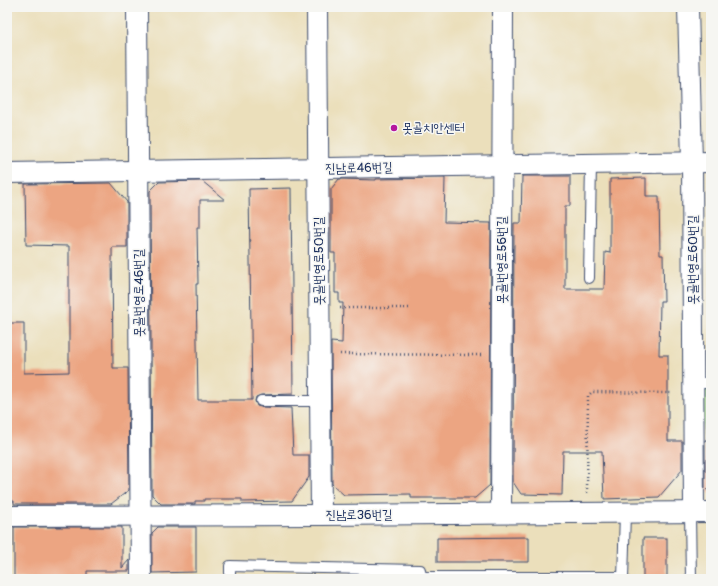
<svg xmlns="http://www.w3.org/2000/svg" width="718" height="586" viewBox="0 0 718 586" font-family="Pangolin,'Poor Story',sans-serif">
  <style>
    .green { fill: #9dd080; stroke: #5c806f }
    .building { fill: #eca582 }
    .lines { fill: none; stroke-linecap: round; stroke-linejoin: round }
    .service-casing { stroke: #3a496c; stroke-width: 12 }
    .minor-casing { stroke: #3a496c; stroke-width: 22 }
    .path { stroke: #3a496c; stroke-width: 2.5; stroke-dasharray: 1 3; stroke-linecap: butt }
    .service { stroke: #fff; stroke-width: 10 }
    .minor { stroke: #fff; stroke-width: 20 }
    .poi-dot { fill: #b5179e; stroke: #f6f6f2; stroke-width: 1.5 }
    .labels { text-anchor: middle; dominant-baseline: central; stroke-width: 3; stroke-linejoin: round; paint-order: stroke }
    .poi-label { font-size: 13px; fill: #1b2f5e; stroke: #f6f6f2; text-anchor: start }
    .street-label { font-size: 13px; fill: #1b2f5e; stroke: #f6f6f2 }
  </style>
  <rect width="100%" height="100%" fill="#f6f6f2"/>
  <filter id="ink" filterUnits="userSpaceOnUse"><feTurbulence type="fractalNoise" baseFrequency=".025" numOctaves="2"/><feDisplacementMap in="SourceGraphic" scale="8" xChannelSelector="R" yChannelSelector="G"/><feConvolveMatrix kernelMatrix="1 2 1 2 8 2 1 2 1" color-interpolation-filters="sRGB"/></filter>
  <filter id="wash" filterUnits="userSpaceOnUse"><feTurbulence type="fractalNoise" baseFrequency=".012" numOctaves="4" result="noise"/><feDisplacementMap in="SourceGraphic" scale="16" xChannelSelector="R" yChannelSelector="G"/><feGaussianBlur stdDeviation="0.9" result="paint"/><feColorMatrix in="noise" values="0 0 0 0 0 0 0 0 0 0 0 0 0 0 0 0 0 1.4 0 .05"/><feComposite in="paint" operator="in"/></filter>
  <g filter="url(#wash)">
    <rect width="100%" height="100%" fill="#ebdfbb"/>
    <path class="green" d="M702,390H711V435H703Z"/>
    <g id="blocks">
      <g class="building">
        <path d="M522,176H570V206H565V289H604L605,252L610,253V179L646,178V196H659L660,255H663L664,301H660L659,355H668V441H682V470L659,497L604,499L602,451H563L562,495L521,494L513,482L514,223H521Z"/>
        <path d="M445,178L444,222L491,223L490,485L475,498H411V494L344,495L332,484L331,342L342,343L343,303H339V293H335V253H331V189L339,179L376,180V179Z"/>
        <path d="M202,181L225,200H200V227H197L198,284H196L198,400H252L249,189L291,188L293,394L261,395L256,397L255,401L257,406L261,407L291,408L293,455H309V477L292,501L242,502V499H204V501H195V504H161L152,495L150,191L159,182Z"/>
        <path d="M111,183L127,202V247H112L113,368H128L129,490L111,504H14V501H7V323H24V373L69,372V246L26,245L25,184Z"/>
        <path d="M705,440H711V494L705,488Z"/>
        <path d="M14,527H122V568L129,560V571H87V577L14,579Z"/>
        <path d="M158,527H196V572L152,573V533Z"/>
        <path d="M529,537V562H437V538Z"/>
        <rect x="643" y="538" width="24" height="41"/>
      </g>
    </g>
  </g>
  <g filter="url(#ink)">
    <use href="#blocks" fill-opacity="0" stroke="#3a496c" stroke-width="1"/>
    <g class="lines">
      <defs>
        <g id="service">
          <path d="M589,278L591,164"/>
          <path d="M693,383H711"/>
          <path d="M261,401H320"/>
          <path d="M690,513L691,579"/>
          <path d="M230,579V566L420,570L421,577H623"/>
          <path d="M623,579L625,513"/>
        </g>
        <g id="minor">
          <path d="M137,7L141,579"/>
          <path d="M317,7L321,515"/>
          <path d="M688,7L692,162L694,512"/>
          <path d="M7,173L711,162"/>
          <path d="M501,513L503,7"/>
          <path d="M7,516L321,515L711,512"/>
        </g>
      </defs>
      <use href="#service" class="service-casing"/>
      <use href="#minor" class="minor-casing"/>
      <g class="path">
        <path d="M340,308H409"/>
        <path d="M340,354L481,355"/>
        <path d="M587,493L588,396L592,392L671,393"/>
      </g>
      <use href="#service" class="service"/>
      <use href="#minor" class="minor"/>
    </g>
  </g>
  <circle class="poi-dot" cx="394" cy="128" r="4"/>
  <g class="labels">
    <g class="poi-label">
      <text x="402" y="128">못골치안센터</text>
    </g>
    <g class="street-label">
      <text transform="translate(359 168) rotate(-1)">진남로46번길</text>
      <text transform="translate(502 260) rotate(-90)">못골번영로56번길</text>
      <text transform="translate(693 260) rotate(-90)">못골번영로60번길</text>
      <text transform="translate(319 261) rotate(-90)">못골번영로50번길</text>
      <text transform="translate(139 293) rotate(-90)">못골번영로46번길</text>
      <text x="359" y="515">진남로36번길</text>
    </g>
  </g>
  <rect width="718" height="586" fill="none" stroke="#f6f6f2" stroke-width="24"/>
</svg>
